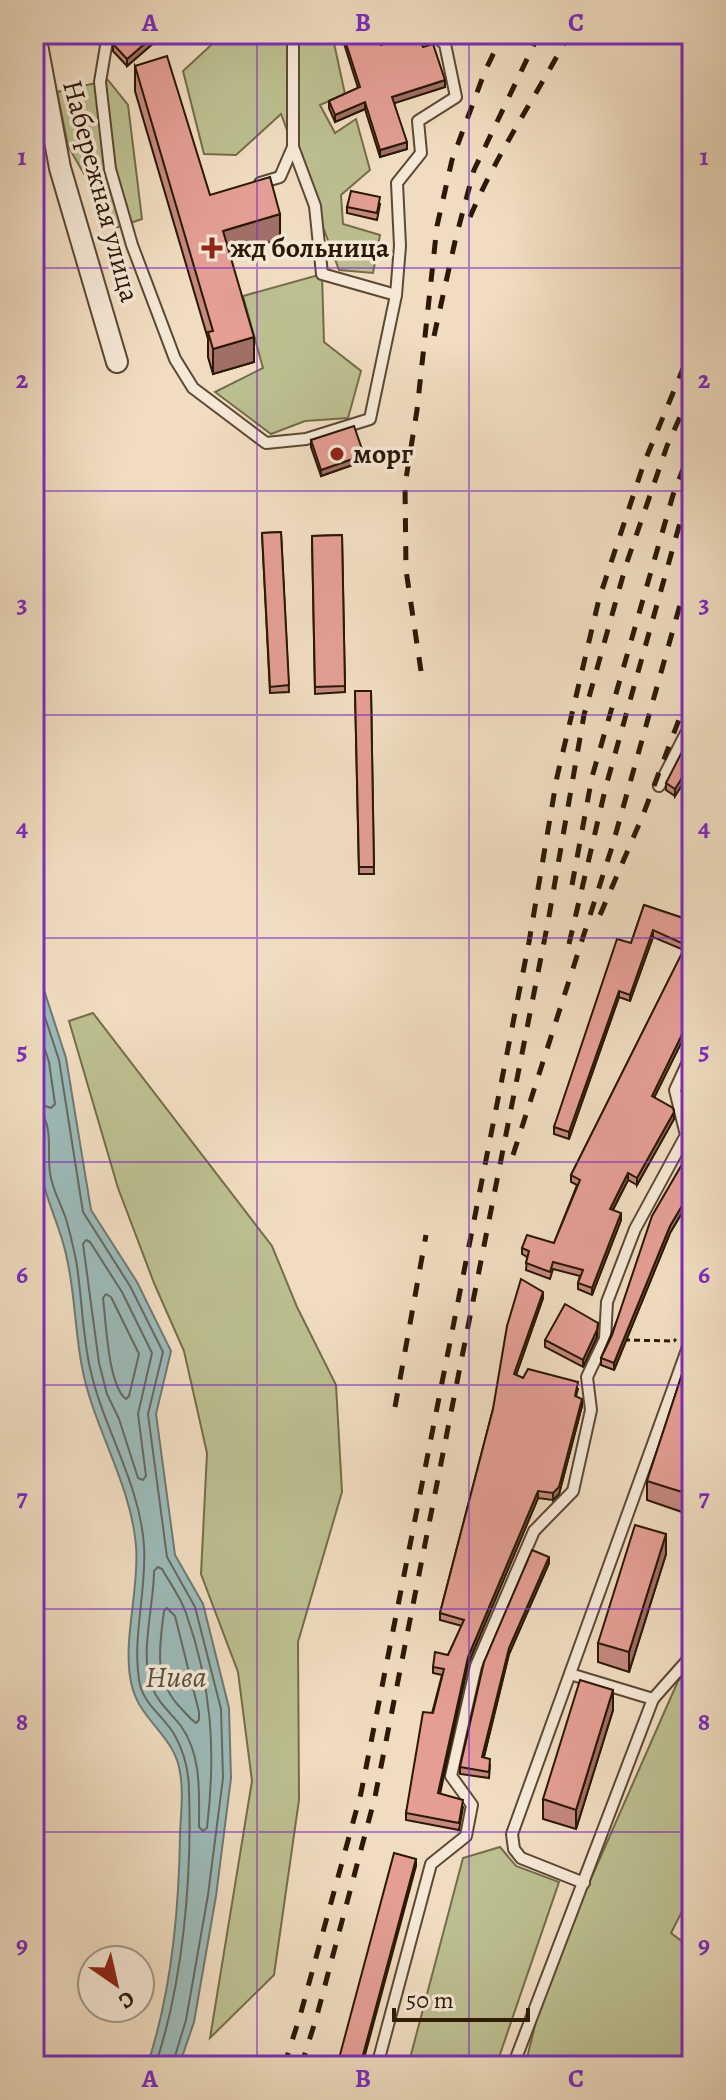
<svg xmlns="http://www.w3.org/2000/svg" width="726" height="2100" viewBox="0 0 726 2100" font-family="Alegreya,serif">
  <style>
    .green { fill: #bcbf90; stroke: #746c4a; stroke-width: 2 }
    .water { fill: #9cbab9; stroke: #6f7971; stroke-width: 2 }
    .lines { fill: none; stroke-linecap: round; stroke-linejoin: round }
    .shore { stroke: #64695f; stroke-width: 2 }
    .service-casing { stroke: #5c4934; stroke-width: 14 }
    .minor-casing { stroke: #5c4934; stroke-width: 24 }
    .path { stroke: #2b1805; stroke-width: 3; stroke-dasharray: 6 4; stroke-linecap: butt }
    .service { stroke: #f5e8d6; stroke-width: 10 }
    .minor { stroke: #f5e8d6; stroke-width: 20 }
    .rail { stroke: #2b1805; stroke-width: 5; stroke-dasharray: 14 14; stroke-linecap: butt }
    .wall { fill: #c4887f; stroke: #2b1805; stroke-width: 2 }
    .shaded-wall { fill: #a06f68; stroke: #2b1805; stroke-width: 2 }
    .building { fill: #e49e94; stroke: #2b1805; stroke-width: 2 }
    .grid { fill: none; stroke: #7b2cbf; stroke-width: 2; stroke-opacity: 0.55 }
    .poi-dot { fill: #8f2418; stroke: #f5e8d6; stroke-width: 3 }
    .labels { text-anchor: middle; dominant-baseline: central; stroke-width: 7; stroke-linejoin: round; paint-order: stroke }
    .street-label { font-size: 28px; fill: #2b1805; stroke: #f5e8d6 }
    .poi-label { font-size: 28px; font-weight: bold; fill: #2b1805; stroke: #f5e8d6; text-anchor: start }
    .water-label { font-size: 30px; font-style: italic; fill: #535144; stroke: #f5e8d6 }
    .neatline { fill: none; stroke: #7b2cbf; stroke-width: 3 }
    .grid-label { font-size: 26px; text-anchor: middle; font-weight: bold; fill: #7b2cbf }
  </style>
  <rect width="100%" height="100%" fill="#f0dcc0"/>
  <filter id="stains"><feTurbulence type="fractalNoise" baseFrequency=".0025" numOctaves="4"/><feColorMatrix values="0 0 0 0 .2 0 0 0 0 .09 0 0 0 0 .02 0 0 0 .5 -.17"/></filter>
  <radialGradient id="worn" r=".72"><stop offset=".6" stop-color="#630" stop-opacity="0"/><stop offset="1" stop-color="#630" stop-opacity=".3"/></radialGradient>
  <g class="green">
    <path d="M223,34H332L345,94L320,105L335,133L356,119L370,170L341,195L343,224L380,235L373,273L339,270L281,114L236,155L204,154L183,71Z"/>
    <path d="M108,80L128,105L142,219L115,228L68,146L57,92Z"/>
    <path d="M322,274L324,342L361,371L348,418L305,421L271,434L215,392L263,368L243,296Z"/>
    <path d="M93,1013L272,1246L297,1307L336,1385L342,1492L298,1642L299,1800L274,1975L210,2038L252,1781L238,1672L201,1574L207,1453L184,1351L154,1283L118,1188L69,1021Z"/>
    <path d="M34,1509L37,1524L38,1681L34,1722Z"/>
    <path d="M692,1671V1892L671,1933L692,1949V2066H525L546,1981L678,1681Z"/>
    <path d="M500,1847L516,1866L559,1882L496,2066H408L463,1858Z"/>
  </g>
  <path class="water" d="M34,959L66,1058L91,1210L137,1282L171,1351L156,1414L175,1555L203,1604L229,1708L231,1778L216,1896L194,2022L179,2066H147C172,1992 179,1911 180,1834C181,1812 184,1788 179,1767C172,1736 142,1720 133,1690C120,1647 140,1591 136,1546C131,1483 93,1427 82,1367C75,1331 75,1294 67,1259C62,1231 48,1205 42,1178C38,1156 44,1134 34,1113Z"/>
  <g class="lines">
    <g class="shore">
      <path d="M34,984L59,1060L83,1212L130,1286L163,1352L148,1414L167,1557L195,1607L221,1709L223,1778L208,1895L186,2020L172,2066"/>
      <path d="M34,1017L49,1062L55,1104L51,1108L34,1102"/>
      <path d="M34,1112L42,1114C53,1130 47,1155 50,1173C52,1189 61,1204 66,1219C70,1232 73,1246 76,1260C82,1295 82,1332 90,1368C103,1428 140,1483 144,1546C147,1592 131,1639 140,1685C145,1705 164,1717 174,1734C184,1751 189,1771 189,1792C192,1878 183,1984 155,2066"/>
      <path d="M86,1240L90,1242L122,1292L152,1353L138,1414L146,1476L143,1480L138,1478L119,1419L107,1394L99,1363L83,1244Z"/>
      <path d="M106,1294L111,1297L139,1354L129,1396L126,1399C108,1386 106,1321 103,1298Z"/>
      <path d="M158,1567L162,1569C170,1583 181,1598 186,1613C212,1687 216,1751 207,1828L203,1831L199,1827C199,1793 202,1756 181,1726C171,1713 158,1703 152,1687C139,1656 154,1605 154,1571Z"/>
      <path d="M167,1608L175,1616L199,1712V1720L196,1723C189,1718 184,1711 178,1705C153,1677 160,1644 164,1611Z"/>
    </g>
    <defs>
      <g id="service">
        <path d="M108,34L100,82L110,169L132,245L175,359L193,388L266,443L306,439L370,419L396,295L322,274L315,206L293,147V34"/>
        <path d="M477,34L481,37"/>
        <path d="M260,183L280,177L293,147"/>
        <path d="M396,295L400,246L397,183L421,153L418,121L456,97L445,44L432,34"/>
        <path d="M659,786L686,733H692"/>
        <path d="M570,1674L653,1699L692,1655"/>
        <path d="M584,1883L521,1858L514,1849L512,1834L692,1336"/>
        <path d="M377,2066L431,1864L466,1836L472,1805L451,1776L476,1666L534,1531L573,1491L591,1410L587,1377L605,1339L607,1302L635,1229L686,1135L675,1090L692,1053"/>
        <path d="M513,2066L653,1699"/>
      </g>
      <path id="minor" d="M35,34L60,168L117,362"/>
    </defs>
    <use href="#service" class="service-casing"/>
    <use href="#minor" class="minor-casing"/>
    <path class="path" d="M624,1340L674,1341L676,1339"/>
    <use href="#service" class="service"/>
    <use href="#minor" class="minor"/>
    <g class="rail">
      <path d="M470,217C497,153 537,95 569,34"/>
      <path d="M434,336L456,237L474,170L539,34"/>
      <path d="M421,671L406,570L405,485L417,410L437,226L452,160L485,71L503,34"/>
      <path d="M572,885L592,777L673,495L692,446"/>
      <path d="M600,915L643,815L692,685"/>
      <path d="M569,944L606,786L692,480"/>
      <path d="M513,1155L612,847L692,562"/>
      <path d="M395,1407L426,1235"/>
      <path d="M284,2066L300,2016L361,1793L529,942L557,777L599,599L644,463L692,347"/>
      <path d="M301,2066L316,2019L375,1797L548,922L584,715L626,565L667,446L692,390"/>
    </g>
  </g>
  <g class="wall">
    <path d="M120,34H164L127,66L113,51V44Z"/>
    <path d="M341,34H378L381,45L423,47L445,87L394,103L407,149L380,157L365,109L335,122L329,108V101L358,88Z"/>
    <path d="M135,66L210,195L280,239L230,254L254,362L213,374L208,357V339L135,91Z"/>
    <path d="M380,204L377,220L347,213V207Z"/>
    <path d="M311,440L364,461L321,476L311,447Z"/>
    <path d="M281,532L289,692L270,693L262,533Z"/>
    <path d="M342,535L345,692L315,694L312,536Z"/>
    <path d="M355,691H371L374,874H359Z"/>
    <path d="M692,746V769L675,796L666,790V783Z"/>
    <path d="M644,905L692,921V1021L654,1097L674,1119L637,1185L628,1180L613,1210L621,1220L592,1295L578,1289V1283L580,1276L553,1269L550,1279L526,1270L527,1257L522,1254V1248L554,1243L577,1185L571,1182V1175L684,950L653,937L630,1001L619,997L569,1139L554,1134V1127L631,943Z"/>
    <path d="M692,1147V1196L670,1233L614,1370L601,1365V1358Z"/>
    <path d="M543,1298L516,1375L523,1378L578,1389L576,1396L582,1406L559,1494L553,1500L538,1498L468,1664L440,1794L463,1807L459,1830L406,1820V1813L442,1675L433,1673V1667L448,1655L462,1626L440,1620V1613L493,1409Z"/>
    <path d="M598,1323L597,1337L583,1367L545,1347V1340Z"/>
    <path d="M686,1362L682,1512L647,1500V1481Z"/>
    <path d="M666,1554L629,1672L598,1662V1643Z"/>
    <path d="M549,1563L509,1654L484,1757L490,1765L489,1778L460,1774V1767L484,1662Z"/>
    <path d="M613,1710L576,1829L543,1819V1799Z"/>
  </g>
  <g class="shaded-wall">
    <path d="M156,34H164L127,66V59Z"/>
    <path d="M445,80V87L392,104V97Z"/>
    <path d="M365,102V109L335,122V115Z"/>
    <path d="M407,142V149L380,157V150Z"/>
    <path d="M280,214V239L223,256V231Z"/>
    <path d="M254,337V362L213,374V349Z"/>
    <path d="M364,455V461L321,476V470Z"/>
    <path d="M692,762V769L675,796V789Z"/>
    <path d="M653,930V937L630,1001V995Z"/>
    <path d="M619,991V997L569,1139V1132Z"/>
    <path d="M692,1014V1021L652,1102V1096Z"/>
    <path d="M674,1112V1119L637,1185V1178Z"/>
    <path d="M628,1173V1180L610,1215V1209Z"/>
    <path d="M692,1189V1196L670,1233L614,1370V1363L670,1226Z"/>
    <path d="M621,1213V1220L592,1295V1288Z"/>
    <path d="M543,1292V1298L514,1381V1374Z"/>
    <path d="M597,1330V1337L583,1367V1360Z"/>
    <path d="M582,1399V1406L559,1494L553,1500V1493Z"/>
    <path d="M692,1462V1482L682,1512V1492Z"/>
    <path d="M538,1491V1498L468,1664L438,1800V1793L468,1657Z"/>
    <path d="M666,1534V1554L629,1672V1652Z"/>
    <path d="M549,1557V1563L509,1654L482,1764V1757L509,1648Z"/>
    <path d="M613,1690V1710L576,1829V1810Z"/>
    <path d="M416,1859V1866L362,2066H360Z"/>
  </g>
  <g class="building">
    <path d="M120,34H156L127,59L113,44L114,40Z"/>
    <path d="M343,34H378L381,45L414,34H419L423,47L433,44L445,80L392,97L407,142L380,150L365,102L335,115L329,101L360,87Z"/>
    <path d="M167,56L210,195L270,177L280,214L223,231L254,337L213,349L208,332L213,331L135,66Z"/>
    <path d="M351,191L380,197L377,213L347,207Z"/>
    <path d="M354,426L364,455L321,470L311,440Z"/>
    <path d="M281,532L289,685L270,687L262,533Z"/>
    <path d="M342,535L345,686L315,687L312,536Z"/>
    <path d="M355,691H371L374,867H359Z"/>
    <path d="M687,742L692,746V762L675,789L666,783Z"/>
    <path d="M644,905L692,921V1014L652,1096L673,1108L674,1112L637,1178L628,1173L610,1209L621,1213L592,1288L578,1283L583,1270L553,1262L550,1272L526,1263L529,1251L522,1248L527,1235L554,1243L580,1180L571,1175L686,945L653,930L630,995L619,991L569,1132L554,1127L617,939L631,943Z"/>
    <path d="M692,1147V1189L670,1226L614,1363L601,1358L612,1335L652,1216Z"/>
    <path d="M521,1279L543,1292L514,1374L523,1378L528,1369L578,1382L575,1396L582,1399L559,1487L553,1493L538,1491L468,1657L438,1793L463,1800L459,1823L406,1813L423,1712L433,1713L444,1669L433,1667L435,1652L448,1655L464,1620L440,1613L493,1409L507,1326Z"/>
    <path d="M565,1304L598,1323L597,1330L583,1360L545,1340Z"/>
    <path d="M686,1362L692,1364V1462L682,1492L647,1481Z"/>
    <path d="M635,1525L666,1534L629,1652L598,1643Z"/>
    <path d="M532,1550L549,1557L509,1648L482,1757L490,1759L489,1772L460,1767L484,1662Z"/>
    <path d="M580,1680L613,1690L576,1810L543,1799Z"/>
    <path d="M394,1853L416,1859L360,2066H337Z"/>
  </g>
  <path class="grid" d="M257,34V2066M469,34V2066M34,268H692M34,491H692M34,715H692M34,938H692M34,1162H692M34,1385H692M34,1609H692M34,1832H692"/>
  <g class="poi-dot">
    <path d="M208 236h8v8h8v8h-8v8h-8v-8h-8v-8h8z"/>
    <circle cx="337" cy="454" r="8"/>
  </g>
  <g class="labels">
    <g class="street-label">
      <text transform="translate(101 191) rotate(75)">Набережная улица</text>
    </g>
    <g class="poi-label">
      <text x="230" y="248">жд больница</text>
      <text x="353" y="454">морг</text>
    </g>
    <g class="water-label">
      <text x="176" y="1677">Нива</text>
    </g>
  </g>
  <rect width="726" height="2100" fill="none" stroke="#f0dcc0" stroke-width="88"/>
  <g transform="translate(116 1984) rotate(146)"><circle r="38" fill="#f5e8d6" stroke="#a49582" stroke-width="2"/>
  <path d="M0-6L14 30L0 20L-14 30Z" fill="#8f2418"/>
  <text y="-12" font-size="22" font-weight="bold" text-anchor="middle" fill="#2b1805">С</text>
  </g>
  <path d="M394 2008v12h134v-12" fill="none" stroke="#2b1805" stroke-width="4"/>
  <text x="406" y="2008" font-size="24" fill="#2b1805" stroke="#f5e8d6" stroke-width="6" paint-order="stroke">50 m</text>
  <rect x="44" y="44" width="638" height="2012" class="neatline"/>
  <g class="grid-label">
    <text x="150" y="31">A</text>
    <text x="363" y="31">B</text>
    <text x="576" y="31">C</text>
    <text x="22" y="165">1</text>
    <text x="704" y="165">1</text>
    <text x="22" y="388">2</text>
    <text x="704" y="388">2</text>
    <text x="22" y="612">3</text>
    <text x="704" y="612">3</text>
    <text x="22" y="836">4</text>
    <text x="704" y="836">4</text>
    <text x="22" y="1059">5</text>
    <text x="704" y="1059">5</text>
    <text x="22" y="1283">6</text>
    <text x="704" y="1283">6</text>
    <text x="22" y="1506">7</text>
    <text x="704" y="1506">7</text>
    <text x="22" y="1730">8</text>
    <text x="704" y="1730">8</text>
    <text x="22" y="1953">9</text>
    <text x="704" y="1953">9</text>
    <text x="150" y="2087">A</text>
    <text x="363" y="2087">B</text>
    <text x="576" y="2087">C</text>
  </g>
  <rect width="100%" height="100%" filter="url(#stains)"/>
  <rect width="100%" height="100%" fill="url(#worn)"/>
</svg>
